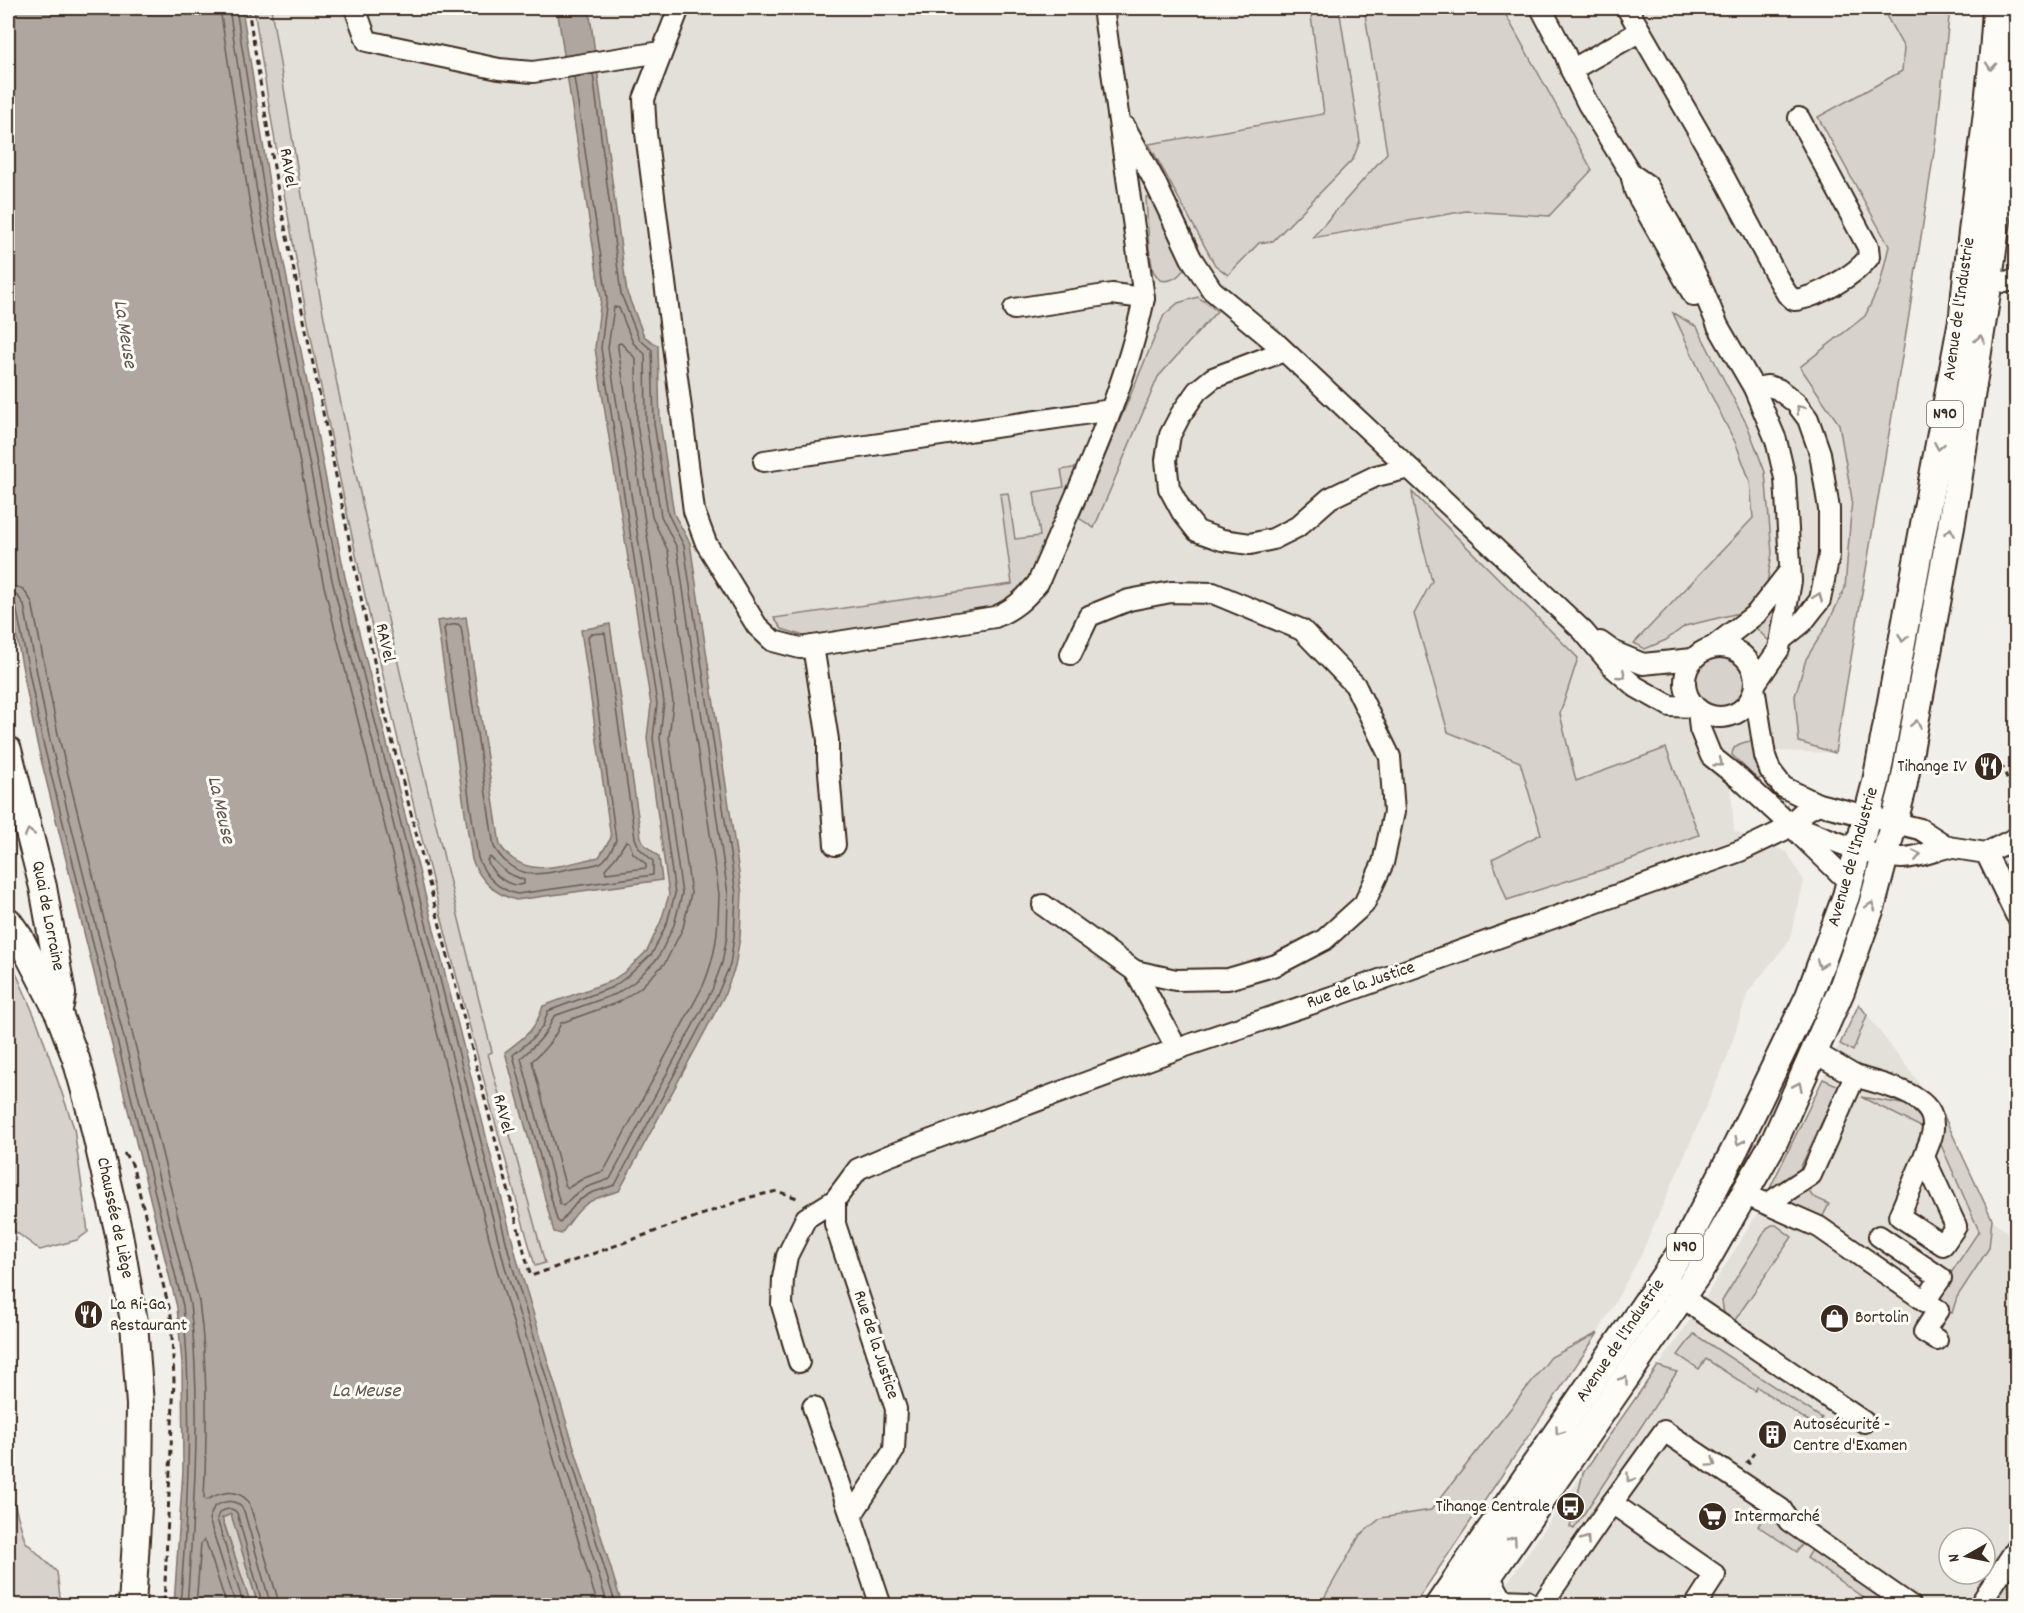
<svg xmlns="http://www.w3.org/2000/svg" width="2024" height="1613" viewBox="0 0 2024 1613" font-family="Dekko,sans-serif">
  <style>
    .built { fill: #e3e0da; fill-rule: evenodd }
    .green { fill: #d7d2cc; stroke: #897e75; stroke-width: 1.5 }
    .water { fill: #aea69f; stroke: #80746b; stroke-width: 1.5 }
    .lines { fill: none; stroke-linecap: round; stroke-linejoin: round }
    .shore { stroke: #695c52; stroke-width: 1.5 }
    .minor-casing { stroke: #3b2a1e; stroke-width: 24 }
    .major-casing { stroke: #3b2a1e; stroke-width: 30 }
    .path { stroke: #3b2a1e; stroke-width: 3; stroke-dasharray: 6 4.5; stroke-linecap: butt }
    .minor { stroke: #fdfcf7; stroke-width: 20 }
    .major { stroke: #fdfcf7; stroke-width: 26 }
    .oneway { stroke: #9c938a }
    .labels { text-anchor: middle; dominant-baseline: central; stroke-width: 6; stroke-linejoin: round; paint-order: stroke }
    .shield { fill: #fdfcf7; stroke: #75695f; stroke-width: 1.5 }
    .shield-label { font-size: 16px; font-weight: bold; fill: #3b2a1e }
    .street-label { font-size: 18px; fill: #3b2a1e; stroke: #fdfcf7 }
    .poi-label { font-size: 18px; fill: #3b2a1e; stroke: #fdfcf7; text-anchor: start }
    .water-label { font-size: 20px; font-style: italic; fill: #63554b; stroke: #fdfcf7 }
  </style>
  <rect width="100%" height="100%" fill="#f1efea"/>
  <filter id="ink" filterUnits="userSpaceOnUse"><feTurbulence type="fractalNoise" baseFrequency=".0167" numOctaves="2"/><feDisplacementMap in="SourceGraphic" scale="12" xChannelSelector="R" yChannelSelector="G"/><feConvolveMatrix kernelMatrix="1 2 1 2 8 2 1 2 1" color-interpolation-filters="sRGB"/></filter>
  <g filter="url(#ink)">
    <g class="built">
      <path d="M271,8H1950L1936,139L1909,315L1835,753L1777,751L1740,779L1731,789L1734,831L1787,852L1804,881L1789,941L1748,992L1726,1061L1640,1257L1598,1333L1551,1357L1431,1510L1381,1518L1360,1535L1320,1605H622L518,1263L535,1266L545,1263L488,1054L492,1052L454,900L351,454L292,142Z"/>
      <path d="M1859,1004L1944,1116L1992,1219L2016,1241V1532L1967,1605L1491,1606L1698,1309L1754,1219ZM1949,1538H1985V1574H1949Z"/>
    </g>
    <g class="green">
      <path d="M254,8H271C295,158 320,308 352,456C395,656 442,854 492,1052L488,1054L545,1263L535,1266C456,987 386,707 328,422C300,285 274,147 254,8Z"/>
      <path d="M1310,8H1339L1360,141L1353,159L1273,241L1259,243L1228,275L1215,265L1149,144L1324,114Z"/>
      <path d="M1364,8H1502L1592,170L1549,216L1466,211L1312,238L1387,153Z"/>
      <path d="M1882,8H1950L1936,139L1909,315L1835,753L1799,742L1795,696L1806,659L1827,625L1845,588L1852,499L1839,424L1800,367L1865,316L1880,284L1889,246L1818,117L1902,71L1904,48Z"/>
      <path d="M1146,197H1152L1185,266C1181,276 1171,283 1160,280L1153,271L1149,249Z"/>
      <path d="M1198,297L1217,311L1158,377L1094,528L1079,518L1164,315L1178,303Z"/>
      <path d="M1673,313L1697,327L1748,427L1765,472L1772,553L1767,584L1757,598L1739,613L1685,626L1666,640L1645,649L1634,643L1753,518L1750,481L1736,444L1709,391Z"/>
      <path d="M1078,467L1034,571L1016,592L993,612L810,638L782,629L774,618L1012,584L1000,494L1008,493L1015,539L1040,536L1034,492L1064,487L1061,470Z"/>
      <path d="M1412,492L1578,658L1560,714L1576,781L1666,748L1699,835L1608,868L1507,900L1492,859L1541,834L1520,762L1448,732L1414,614L1432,581L1415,514Z"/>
      <path d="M1773,611L1779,613L1774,642L1768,640L1756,628Z"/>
      <circle cx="1721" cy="683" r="26"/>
      <path d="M1753,741L1756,746L1763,776L1758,780L1732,755C1732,744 1744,742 1753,741Z"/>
      <path d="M8,954L38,1024L74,1128L88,1232L77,1240L40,1250L8,1226Z"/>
      <path d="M1859,1004L1867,1015L1853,1051L1840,1044Z"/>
      <path d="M1823,1079L1839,1086L1795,1179L1776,1191L1770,1188Z"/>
      <path d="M1861,1097L1908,1105L1925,1123L1923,1128Z"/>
      <path d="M1944,1116L1992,1219L1989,1248L1957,1297L1952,1313L1933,1300L1979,1231L1938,1138Z"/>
      <path d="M1805,1184L1812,1196L1829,1204L1821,1220L1785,1199Z"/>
      <path d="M1772,1225H1776L1792,1237L1735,1320L1724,1314L1722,1301L1767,1228Z"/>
      <path d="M1598,1333L1414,1605H1320L1360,1535L1381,1518L1431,1510L1551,1357Z"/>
      <path d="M1694,1334L1822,1418L1817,1427L1757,1387L1755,1391L1706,1359L1699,1369L1678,1355Z"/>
      <path d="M1658,1366L1677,1372L1574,1529L1570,1527L1583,1473Z"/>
      <path d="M8,1482L25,1541L57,1572L61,1605H8Z"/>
      <path d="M1770,1508L1804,1542L1797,1552L1758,1526Z"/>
      <path d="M231,1514L258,1605H251L222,1517Z"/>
      <path d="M1813,1548L1897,1605H1874L1807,1558Z"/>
      <path d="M2016,1569V1605H1992Z"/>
    </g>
    <g class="water">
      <path d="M8,8H242L272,202L345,577L518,1263L622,1605H258L231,1514L222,1518L251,1605H174L183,1470L182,1363L177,1307L36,739L8,592Z"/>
      <path d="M557,8H589L627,293L644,336L658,346L660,422L674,514L690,543L742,893L740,937L735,967L724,996L619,1191C583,1201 583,1204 561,1234L554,1232L505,1052C525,1037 535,1031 543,1006L611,981L626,971L647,951L661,921L669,895L647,738L651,705L595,348L601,299Z"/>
      <path d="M466,617L500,845C524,882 563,864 599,857L611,838L581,630L610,624L641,837L644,844L659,857L662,880L516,900C494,894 481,881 472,860L437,621Z"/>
    </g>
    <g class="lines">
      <g class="shore">
        <path d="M220,8L250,206L323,582L497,1269L598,1606"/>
        <path d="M229,8L259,205L332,580L505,1267L608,1606"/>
        <path d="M236,8L266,203L339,578L512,1265L616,1606"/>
        <path d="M574,77L607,298L601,348L657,704L653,738L675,894L667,923L652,954L629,975L613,987L548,1011L543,1026L532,1039L513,1055L557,1220L560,1223L578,1201L591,1193L615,1185L718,993L730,965L734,936L736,894L684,546L668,514L654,423L652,350L639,339L621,294L593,74"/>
        <path d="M614,307L619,308L633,343L645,354L646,424L661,516L677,548L728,894L727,936L722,963L712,990L610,1179L587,1187L573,1196L563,1206L560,1204L521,1058C538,1042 544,1039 554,1016L616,994L634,982L658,958L674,925L682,894L660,738L664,702L608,348Z"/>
        <path d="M621,343L636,359L637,424L652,517L668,551L719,894C718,930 717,953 703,986L604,1171L584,1178L568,1188L565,1185L532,1061C545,1050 555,1039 561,1023L619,1002L640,988L665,963L683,928L691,893L669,738L673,702L618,348V344Z"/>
        <path d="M8,584L23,589L32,602L58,734L199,1302C208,1367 207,1433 204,1498L207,1500C222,1491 237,1488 249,1502L280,1606"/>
        <path d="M8,593L18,596L24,605L49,736L190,1304C202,1404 194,1505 187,1606"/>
        <path d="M8,601L13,602L16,606L42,738L183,1306C193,1406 188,1506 180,1606"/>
        <path d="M458,624L461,627L494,847C515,882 539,875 573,868C581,867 592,866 600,863C608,859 613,847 616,840L588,637L590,634L605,633L635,838L639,848L653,861V875L517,894C497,889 485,876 478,858L444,629L446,626Z"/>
        <path d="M626,841L629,842L633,853L646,864V868L606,873L605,869L616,857Z"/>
        <path d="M490,857L507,873L524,880V884C509,889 492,874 487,860Z"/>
        <path d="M196,1606L201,1543L204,1540L206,1542L227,1606"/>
        <path d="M236,1606L209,1519L214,1507C225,1500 237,1498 244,1511L271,1606"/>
        <path d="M244,1606L217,1519L219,1513C225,1509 232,1506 237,1513L263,1606"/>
      </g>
      <defs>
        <g id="minor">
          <path d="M355,8L367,41L499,69L533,72L661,52"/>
          <path d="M679,8L644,99L646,133L694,511L706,543L757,626L773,641L800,648L995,617C1014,609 1025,599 1038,583C1077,491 1124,397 1144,298L1103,8"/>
          <path d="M1541,8L1565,54L1571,70L1588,104L1631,174L1635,191L1694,296"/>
          <path d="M1627,8L1717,164L1776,275L1787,294L1794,300C1816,298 1856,275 1869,257L1868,247L1799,118"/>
          <path d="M1571,70L1639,32"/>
          <path d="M1125,127L1154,180L1191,258L1212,290L1276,343L1583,631L1615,669L1636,687L1670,706L1694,707"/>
          <path d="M1631,174L1647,185L1670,224L1701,285L1718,326L1754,388L1776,440L1785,478L1791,581L1779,649L1757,681"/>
          <path d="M1989,280L2006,282L2016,279"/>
          <path d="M1014,309L1112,294L1144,298"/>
          <path d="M1284,351L1213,378L1197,391L1181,414L1170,435L1166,460L1169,488L1182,512L1197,531L1222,540L1250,544L1273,539L1297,527L1330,498L1376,476L1409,468"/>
          <path d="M1754,388L1768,386L1778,389L1796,403L1808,419L1820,453L1829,509V555L1820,600L1802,623L1781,640"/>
          <path d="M764,461L1111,410"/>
          <path d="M1600,642L1614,652L1643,664L1693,659"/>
          <path d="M813,646L828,740V760L835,845"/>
          <circle cx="1720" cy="682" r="35"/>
          <path d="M1713,647L1756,614L1789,572"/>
          <path d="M1071,654L1089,616L1129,600L1171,592L1213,593L1302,630L1355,685L1390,757L1394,812L1383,863L1364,904L1324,940L1276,965L1228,979L1176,980L1135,971"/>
          <path d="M1755,693L1765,756L1770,770L1783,787L1818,804L1920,829L1948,847L1986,853L2016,915"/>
          <path d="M1698,710L1700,729L1711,756L1740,779L1788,823L1850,883"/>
          <path d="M1795,826C1829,838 1865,857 1902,858C1917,858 1933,851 1948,847"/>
          <path d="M1986,853L2016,838"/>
          <path d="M1043,905L1135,971L1177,1049"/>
          <path d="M1855,1076C1879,1084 1933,1093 1933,1125C1934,1135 1927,1147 1924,1157L1956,1226L1943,1245L1899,1216L1924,1157"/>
          <path d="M1744,1194L1819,1227L1938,1310L1924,1332L1937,1340"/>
          <path d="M835,1200V1224L896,1409L894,1450L851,1516L881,1606"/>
          <path d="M1767,1204L1811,1175L1855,1076L1814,1052"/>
          <path d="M1879,1236L1941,1278L1925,1301"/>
          <path d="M1673,1286L1698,1309L1864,1422"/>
          <path d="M799,1362L782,1305L783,1278L787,1256L806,1218L835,1200L858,1169L888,1156L1177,1049L1343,993L1740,851L1782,831L1802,813L1818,804"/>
          <path d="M813,1407L851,1516"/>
          <path d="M1478,1568L1489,1576L1506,1606"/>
          <path d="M1503,1600L1527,1601L1534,1606"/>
          <path d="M1541,1606L1612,1503"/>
          <path d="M1695,1606L1715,1575L1612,1503L1664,1431L1781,1509L1789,1521L1911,1606"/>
          <path d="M1979,1606L2016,1549"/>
        </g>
        <g id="major">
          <path d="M8,750L43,887L62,994L60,1005"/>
          <path d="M8,921L20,938L59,1014L76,1059L90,1109L119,1234L134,1322L140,1405L139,1490L132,1606"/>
          <path d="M1438,1606L1683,1249L1735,1149L1809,996L1846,896L1876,782L1963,315C1972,212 1991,110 1996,8"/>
          <path d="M1468,1606L1703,1266L1775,1140L1841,991L1872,905L1903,788L1951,527L1989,280L2006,152L2016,30"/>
        </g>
      </defs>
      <use href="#minor" class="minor-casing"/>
      <use href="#major" class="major-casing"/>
      <g class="path">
        <path d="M248,8L279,198L383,705L530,1274L531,1276L751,1197L777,1191L800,1199"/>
        <path d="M1999,770L2003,768L2016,800"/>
        <path d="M124,1153L132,1164L171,1315L174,1380L164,1606"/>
        <path d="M1750,1464L1747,1462L1754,1453"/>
      </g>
      <use href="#minor" class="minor"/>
      <use href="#major" class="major"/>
    </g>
    <defs><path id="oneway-chevron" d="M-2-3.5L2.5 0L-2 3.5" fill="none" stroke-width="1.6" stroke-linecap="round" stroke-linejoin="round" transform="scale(1.5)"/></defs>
    <g class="oneway">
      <use href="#oneway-chevron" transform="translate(1991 66) rotate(95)"/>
      <use href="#oneway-chevron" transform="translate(1980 339) rotate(-81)"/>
      <use href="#oneway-chevron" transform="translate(1800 409) rotate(-130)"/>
      <use href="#oneway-chevron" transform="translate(1939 446) rotate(100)"/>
      <use href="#oneway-chevron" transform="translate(1950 532) rotate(-80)"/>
      <use href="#oneway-chevron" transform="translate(1818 597) rotate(-69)"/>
      <use href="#oneway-chevron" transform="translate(1903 638) rotate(101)"/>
      <use href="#oneway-chevron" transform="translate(1622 675) rotate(41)"/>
      <use href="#oneway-chevron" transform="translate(1916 724) rotate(-79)"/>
      <use href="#oneway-chevron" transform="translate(1719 763) rotate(39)"/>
      <use href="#oneway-chevron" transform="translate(29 833) rotate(-105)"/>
      <use href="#oneway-chevron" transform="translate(1917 855) rotate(-13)"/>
      <use href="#oneway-chevron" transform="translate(1871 906) rotate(-72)"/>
      <use href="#oneway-chevron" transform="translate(1821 964) rotate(110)"/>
      <use href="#oneway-chevron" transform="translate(1798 1086) rotate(-66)"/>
      <use href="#oneway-chevron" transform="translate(1739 1141) rotate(116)"/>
      <use href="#oneway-chevron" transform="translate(1624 1380) rotate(-55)"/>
      <use href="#oneway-chevron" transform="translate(1559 1431) rotate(125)"/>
      <use href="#oneway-chevron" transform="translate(1712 1463) rotate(34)"/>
      <use href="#oneway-chevron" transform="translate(1630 1478) rotate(125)"/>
      <use href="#oneway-chevron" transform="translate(1513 1540) rotate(-55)"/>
      <use href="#oneway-chevron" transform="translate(1586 1540) rotate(-55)"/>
    </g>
  </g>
  <defs>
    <symbol id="restaurant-disc" viewBox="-11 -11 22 22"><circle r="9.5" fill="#3b2a1e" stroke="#fdfcf7"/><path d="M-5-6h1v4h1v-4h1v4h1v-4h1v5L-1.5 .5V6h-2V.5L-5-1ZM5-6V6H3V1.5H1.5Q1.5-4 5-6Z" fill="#fff"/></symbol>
    <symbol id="shop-disc" viewBox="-11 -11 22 22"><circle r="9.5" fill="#3b2a1e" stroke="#fdfcf7"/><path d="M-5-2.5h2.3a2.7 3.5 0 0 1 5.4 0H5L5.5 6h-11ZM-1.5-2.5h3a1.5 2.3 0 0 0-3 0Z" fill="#fff"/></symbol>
    <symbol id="building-disc" viewBox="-11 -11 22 22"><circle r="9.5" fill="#3b2a1e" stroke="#fdfcf7"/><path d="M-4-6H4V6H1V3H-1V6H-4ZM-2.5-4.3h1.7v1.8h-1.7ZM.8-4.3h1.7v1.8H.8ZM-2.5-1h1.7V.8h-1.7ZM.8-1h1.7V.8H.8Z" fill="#fff"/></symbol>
    <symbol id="bus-disc" viewBox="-11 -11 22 22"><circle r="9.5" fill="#3b2a1e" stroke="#fdfcf7"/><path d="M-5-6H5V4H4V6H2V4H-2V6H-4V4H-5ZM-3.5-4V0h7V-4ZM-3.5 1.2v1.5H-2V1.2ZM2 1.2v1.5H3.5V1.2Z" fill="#fff"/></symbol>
    <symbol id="supermarket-disc" viewBox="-11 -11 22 22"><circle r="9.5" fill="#3b2a1e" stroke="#fdfcf7"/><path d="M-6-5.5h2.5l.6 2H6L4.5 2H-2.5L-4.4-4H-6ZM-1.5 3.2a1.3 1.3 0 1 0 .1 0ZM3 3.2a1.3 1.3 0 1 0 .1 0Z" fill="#fff"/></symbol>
  </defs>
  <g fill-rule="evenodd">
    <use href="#restaurant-disc" x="1972" y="750" width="33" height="33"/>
    <use href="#restaurant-disc" x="72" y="1298" width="33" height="33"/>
    <use href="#shop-disc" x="1818" y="1302" width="33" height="33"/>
    <use href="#building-disc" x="1756" y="1418" width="33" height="33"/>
    <use href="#bus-disc" x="1554" y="1490" width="33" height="33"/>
    <use href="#supermarket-disc" x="1696" y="1500" width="33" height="33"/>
  </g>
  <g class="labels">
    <g class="shield">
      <rect x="1927" y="401" width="36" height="26" rx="4.5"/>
      <rect x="1667" y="1234" width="36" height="26" rx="4.5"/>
    </g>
    <g class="shield-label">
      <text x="1945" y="414">N90</text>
      <text x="1685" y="1247">N90</text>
    </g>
    <g class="street-label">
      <text transform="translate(287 168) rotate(81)">RAVel</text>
      <text transform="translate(1960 309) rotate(-82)">Avenue de l'Industrie</text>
      <text transform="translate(384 643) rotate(78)">RAVel</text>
      <text transform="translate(1854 857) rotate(-74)">Avenue de l'Industrie</text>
      <text transform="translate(47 916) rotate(79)">Quai de Lorraine</text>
      <text transform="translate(1361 986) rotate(-19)">Rue de la Justice</text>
      <text transform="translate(502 1114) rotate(76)">RAVel</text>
      <text transform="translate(114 1218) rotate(78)">Chaussée de Liège</text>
      <text transform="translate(1621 1341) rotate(-56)">Avenue de l'Industrie</text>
      <text transform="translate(875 1345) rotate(72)">Rue de la Justice</text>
    </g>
    <g class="poi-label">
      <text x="1967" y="767" text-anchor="end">Tihange IV</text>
      <text x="110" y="1305">La Ri-Ga<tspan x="110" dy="21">Restaurant</tspan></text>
      <text x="1855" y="1318">Bortolin</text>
      <text x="1793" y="1425">Autosécurité -<tspan x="1793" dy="21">Centre d'Examen</tspan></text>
      <text x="1550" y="1507" text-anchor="end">Tihange Centrale</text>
      <text x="1734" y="1517">Intermarché</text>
    </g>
    <g class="water-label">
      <text transform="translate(124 334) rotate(81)">La Meuse</text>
      <text transform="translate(220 810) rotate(77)">La Meuse</text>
      <text x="366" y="1392">La Meuse</text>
    </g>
  </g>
  <rect width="2024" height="1613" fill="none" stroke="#fdfcf7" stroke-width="30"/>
  <rect x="15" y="15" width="1994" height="1583" fill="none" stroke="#3b2a1e" stroke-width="2" filter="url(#ink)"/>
  <g transform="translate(1967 1556) rotate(261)"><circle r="28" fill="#fdfcf7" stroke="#afa8a0" stroke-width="1.5"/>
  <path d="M0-4.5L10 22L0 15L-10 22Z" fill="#3b2a1e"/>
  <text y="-9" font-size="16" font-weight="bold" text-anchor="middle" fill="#3b2a1e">N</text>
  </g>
</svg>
